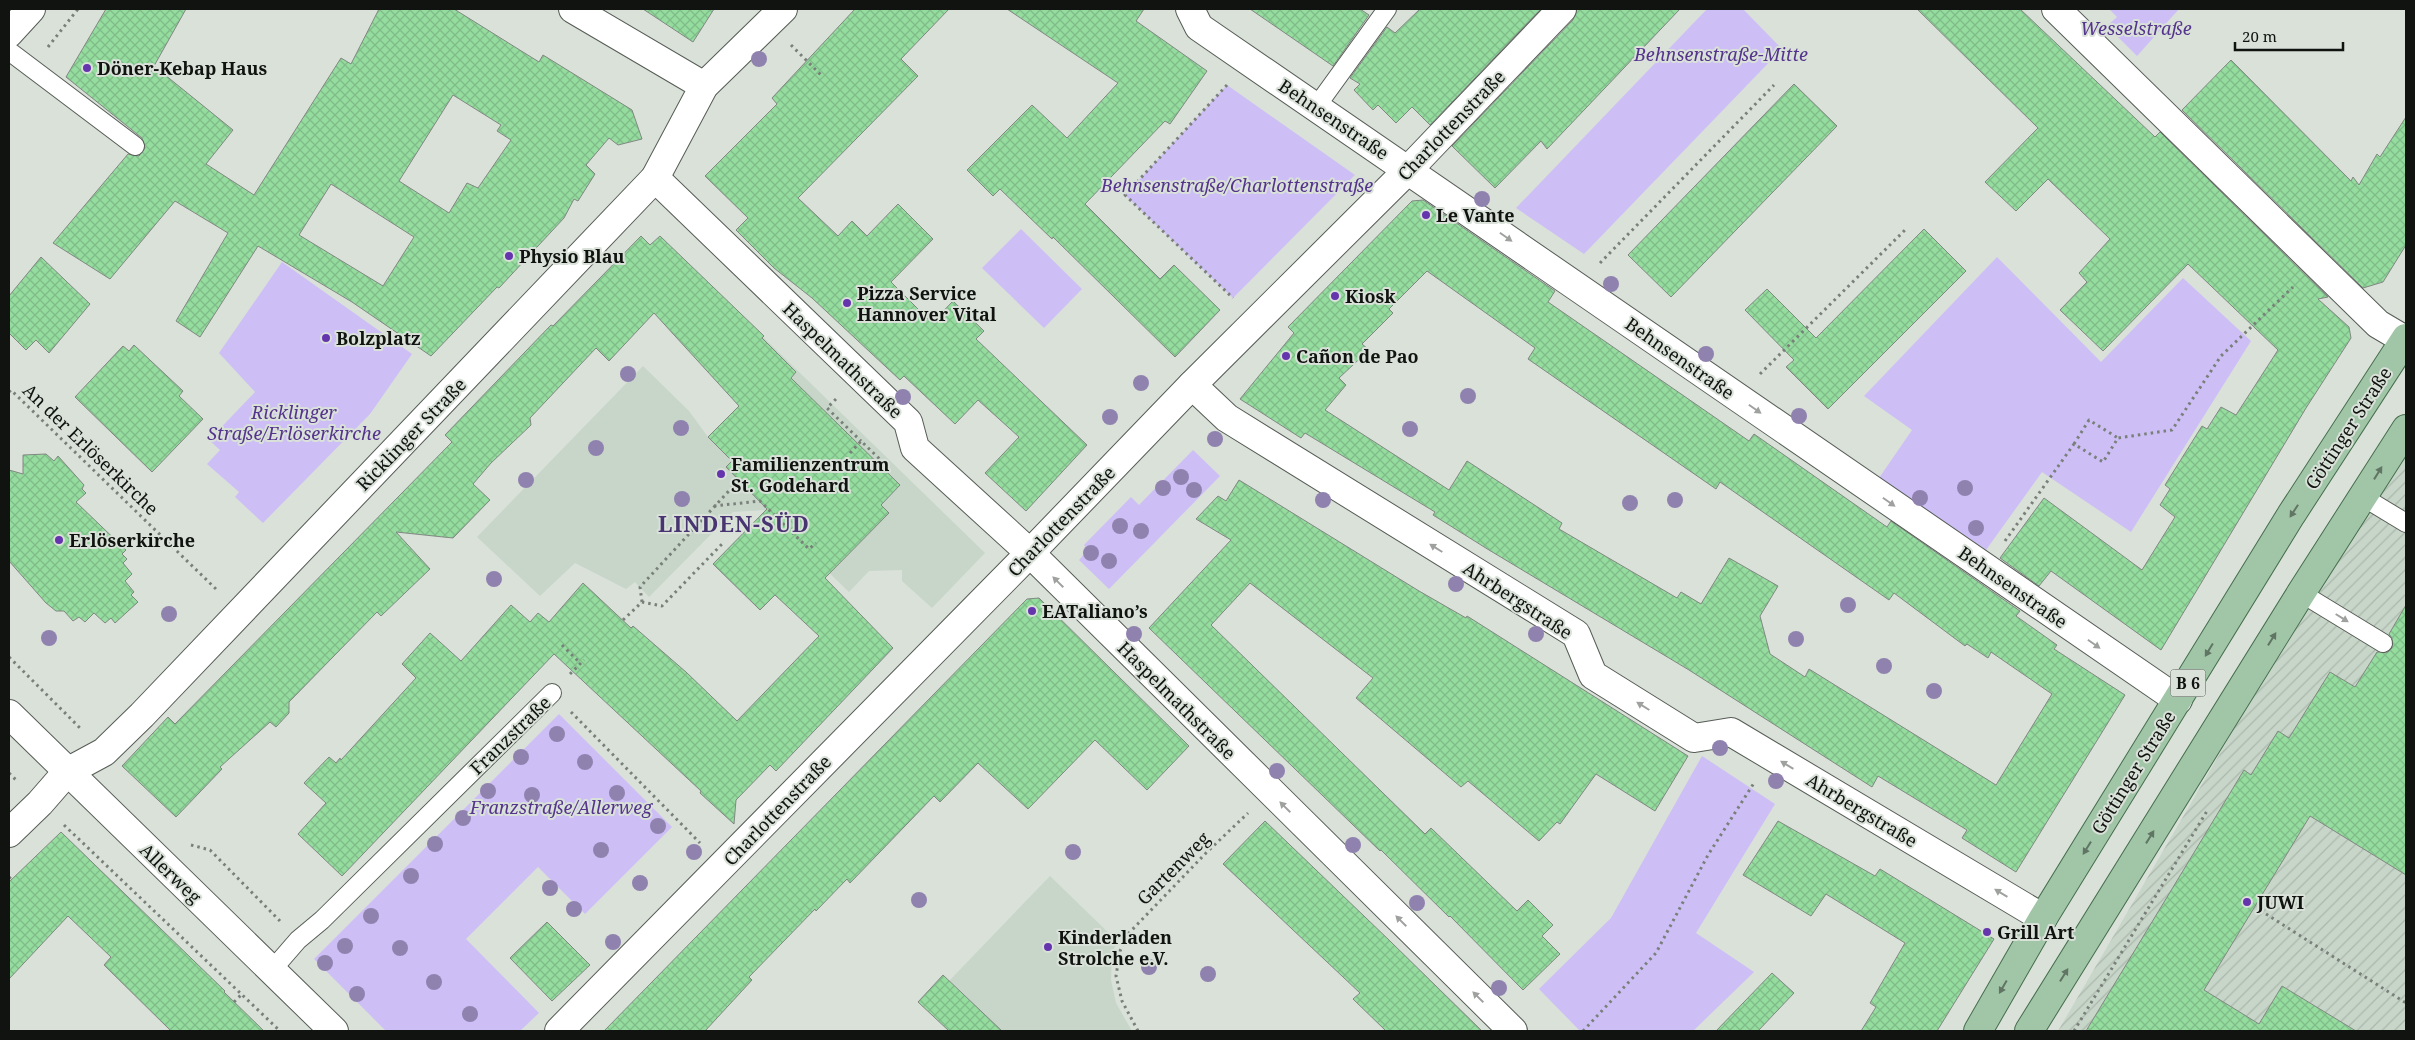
<svg xmlns="http://www.w3.org/2000/svg" width="2415" height="1040" viewBox="0 0 2415 1040" font-family="'Noto Serif',serif">
  <style>
    .built { fill: #c8d6c9 }
    .industrial { fill: url(#industrial-furrows) }
    .green { fill: #cdbff6 }
    .building { fill: url(#building-cross-hatch); stroke: #818882; fill-rule: evenodd }
    .lines { fill: none; stroke-linecap: round; stroke-linejoin: round }
    .lane-casing { stroke: #565c56; stroke-width: 20 }
    .street-casing { stroke: #565c56; stroke-width: 30 }
    .secondary-casing { stroke: #565c56; stroke-width: 30 }
    .primary-casing { stroke: #456e4c; stroke-width: 30 }
    .path { stroke: #797f79; stroke-width: 3; stroke-dasharray: 2.5 4; stroke-linecap: butt }
    .lane { stroke: #fff; stroke-width: 18 }
    .street { stroke: #fff; stroke-width: 28 }
    .secondary { stroke: #fff; stroke-width: 28 }
    .primary { stroke: #a1c5a7; stroke-width: 28 }
    .tree { fill: #9082af }
    .oneway { fill: #9fa19f }
    .oneway2 { fill: #607563 }
    .poi-dot { fill: #6435ac; stroke: #d9e1d9; stroke-width: 2 }
    .labels { text-anchor: middle; dominant-baseline: central; stroke-width: 4; stroke-linejoin: round; paint-order: stroke }
    .shield { fill: #d9e1d9; stroke: #4c514c; stroke-width: 1 }
    .shield-label { font-size: 16px; font-weight: bold; fill: #101310 }
    .park-label { font-size: 18px; font-style: italic; fill: #54348c; stroke: #d9e1d9 }
    .poi-label { font-size: 18px; font-weight: bold; fill: #101310; stroke: #d9e1d9; text-anchor: start }
    .street-label { font-size: 18px; fill: #101310; stroke: #d9e1d9 }
    .district-label { font-size: 22px; font-weight: bold; letter-spacing: 1px; fill: #483470; stroke: #d9e1d9 }
  </style>
  <defs>
    <pattern id="industrial-furrows" width="10" height="10" patternUnits="userSpaceOnUse" patternTransform="scale(1.25)"><rect width="10" height="10" fill="#c8d6c9"/><path d="M-1 1l2-2M0 10L10 0M9 11l2-2" fill="none" stroke="#abb7ac"/></pattern>
    <pattern id="building-cross-hatch" width="8" height="8" patternUnits="userSpaceOnUse" patternTransform="scale(1.25)"><rect width="8" height="8" fill="#95dc9f"/><path d="M0 0l8 8M0 8l8-8" fill="none" stroke="#7fbc88"/></pattern>
  </defs>
  <rect width="100%" height="100%" fill="#d9e1d9"/>
  <g class="built">
    <path d="M763,337L985,553L932,608L902,581V570L869,571L849,592L764,510L733,512L649,597L635,582L626,589L575,563L540,596L477,537L643,366L689,411L708,437L743,402L721,380Z"/>
    <path d="M1050,876L1117,941L1112,954L1111,980L1116,1003L1132,1031H1002L949,981Z"/>
  </g>
  <path class="industrial" d="M2406,452V1031H2058L2240,719Z"/>
  <g class="green">
    <path d="M1707,9H1743L1782,49L1584,254L1516,208Z"/>
    <path d="M2109,9H2179L2137,56L2107,26L2117,17Z"/>
    <path d="M1227,85L1355,175L1233,298L1125,195Z"/>
    <path d="M1021,229L1082,289L1044,328L982,268Z"/>
    <path d="M1997,257L2101,362L2183,278L2251,341L2131,532L2042,472L1986,550L1879,478L1912,430L1864,396Z"/>
    <path d="M282,262L412,354L370,414L263,523L235,497L239,492L207,464L220,450L209,440L255,392L219,353Z"/>
    <path d="M1193,450L1220,476L1109,589L1079,560L1088,550L1084,545L1131,497L1139,505Z"/>
    <path d="M559,714L672,827L585,914L538,867L466,939L539,1013L520,1031H386L314,959Z"/>
    <path d="M1702,756L1775,804L1696,933L1754,972L1693,1031H1580L1539,989L1611,918Z"/>
  </g>
  <g class="building">
    <path d="M106,9H186L154,66L233,130L206,164L254,195L341,58L351,64L379,9H454L539,62L543,55L632,110L642,139L618,145L609,138L586,165L595,174L578,201L574,199L564,218L499,288L497,287L431,356L352,302L258,246L200,337L176,321L228,233L175,201L110,279L53,243L128,154L139,156L145,148L142,138L66,77ZM453,95L501,125L497,131L511,140L478,188L467,183L449,213L399,181ZM331,184L414,237L383,286L299,235Z"/>
    <path d="M643,9H714L693,42Z"/>
    <path d="M855,9H949L901,59L918,76L798,198L838,236L852,221L867,236L898,204L933,239L891,282L932,323L953,301L984,331L976,339L1087,445L1026,511L985,473L1019,437L978,400L955,424L904,376L900,380L812,298L774,268L736,230L748,218L705,176L777,104L772,98Z"/>
    <path d="M1007,9H1144L1136,21L1207,71L1170,124L1165,121L1085,204L1160,279L1174,265L1220,310L1175,357L1053,237L1052,239L1000,189L993,196L967,170L1032,105L1067,138L1118,83Z"/>
    <path d="M1250,9H1360L1369,15L1333,66Z"/>
    <path d="M1420,9H1541L1430,125L1412,107L1396,123L1378,105L1373,110L1354,90L1360,84L1350,78L1387,27L1395,33Z"/>
    <path d="M1577,9H1680L1547,149L1541,141L1495,188L1452,146L1573,20Z"/>
    <path d="M1917,9H2020L2155,137L2160,132L2328,297L2318,299L2349,327L2351,338L2306,408L2161,650L2051,571L2039,586L2000,558L2044,498L2142,570L2175,517L2160,505L2170,489L2165,485L2202,426L2207,429L2221,407L2236,415L2278,350L2188,264L2103,351L2060,310L2087,282L2079,273L2110,239L2048,179L2016,211L1985,182L2038,128Z"/>
    <path d="M2231,60L2351,181L2353,177L2359,185L2377,154L2380,157L2406,117V245L2383,282L2363,288L2182,110Z"/>
    <path d="M1794,84L1837,126L1671,297L1628,255Z"/>
    <path d="M1423,200L1555,291L1548,302L1749,441L1754,434L1887,527L1891,521L2020,611L2016,616L2057,645L2054,649L2125,695L2016,872L1962,838L1967,830L1878,776L1872,787L1689,670L1489,550L1433,515L1435,512L1305,433L1301,438L1240,399L1294,333L1288,327L1412,201ZM1427,271L1535,348L1528,359L1716,489L1720,482L1889,600L1894,593L1965,646L1967,644L1988,658L1991,652L2052,694L1996,785L1809,669L1805,677L1770,654L1760,616L1778,586L1729,558L1701,604L1681,592L1677,598L1559,529L1562,523L1467,461L1449,490L1325,410L1346,385L1339,378L1369,350L1362,344L1393,313L1389,309Z"/>
    <path d="M1924,229L1966,271L1828,409L1786,367L1794,360L1745,310L1767,289L1816,338Z"/>
    <path d="M641,236L650,245L660,236L764,336L762,338L796,372L791,378L900,485L881,505L889,513L825,578L893,648L776,771L770,765L736,800L734,824L700,793L701,791L554,654L342,876L298,834L326,803L304,783L329,757L336,763L340,758L341,760L416,678L402,664L430,633L461,661L511,605L530,622L538,613L549,622L583,583L631,628L633,626L686,672L737,721L819,636L775,595L760,610L713,564L767,509L726,467L732,461L708,437L739,406L654,313L609,361L596,348L530,418L531,425L491,463L473,484L490,500L453,538L396,532L430,569L381,616L377,612L289,702V713L276,727L270,722L220,767L222,769L176,817L122,766L168,717L175,724L399,496L452,442L445,435L551,325L553,326Z"/>
    <path d="M41,257L90,304L49,353L36,340L26,350L9,333V296Z"/>
    <path d="M134,345L183,391L179,396L203,419L152,472L75,397L123,346L129,351Z"/>
    <path d="M46,454L54,461L58,456L84,485L82,489L86,493L76,502L126,550L122,554L127,559L123,563L132,574L125,581L134,592L131,595L138,602L115,623L111,618L105,623L94,613L85,622L79,617L73,621L64,611H56L46,603L9,561V470L23,474V455Z"/>
    <path d="M1239,480L1419,591L1466,618L1467,616L1688,756L1655,811L1596,774L1560,824L1557,822L1539,841L1468,781L1461,787L1356,698L1373,678L1250,583L1211,625L1425,834L1431,828L1517,911L1528,900L1553,925L1542,936L1560,954L1523,990L1450,916L1449,917L1381,850L1380,851L1149,628L1231,540L1196,519L1218,496L1226,501Z"/>
    <path d="M1039,598L1189,746L1147,790L1095,740L1028,809L978,763L940,802L934,796L850,883L847,879L816,911L815,909L749,977L752,980L705,1031H604L1027,599Z"/>
    <path d="M2406,605V875L2310,816L2204,990L2259,1024L2282,986L2356,1031H2086L2244,770L2251,775L2278,731L2289,738L2330,672L2355,687L2377,652H2388L2392,648V638L2389,634Z"/>
    <path d="M1265,821L1390,941L1482,1031H1386L1353,999L1360,993L1223,864Z"/>
    <path d="M1778,821L1875,876L1880,869L1994,939L1937,1031H1861L1876,1007L1870,1003L1905,943L1826,894L1811,916L1743,875Z"/>
    <path d="M61,832L225,991L224,992L264,1031H171L104,965L111,957L68,916L9,979V882Z"/>
    <path d="M547,922L590,965L552,1001L510,958Z"/>
    <path d="M1772,973L1794,993L1758,1031H1716Z"/>
    <path d="M943,975L1002,1031H949L918,1002Z"/>
  </g>
  <g class="lines">
    <defs>
      <g id="lane">
        <path d="M9,51L135,146"/>
        <path d="M1316,107L1387,9"/>
        <path d="M2363,497L2406,523"/>
        <path d="M2301,593L2383,643"/>
        <path d="M272,970L298,940L322,920L552,693"/>
      </g>
      <g id="street">
        <path d="M573,9L704,86"/>
        <path d="M1190,9L1199,27L2178,700"/>
        <path d="M2056,9L2378,324L2405,340"/>
        <path d="M655,178L908,422L915,448L1030,553L1513,1031"/>
        <path d="M1192,385L1227,418L1576,634L1593,675L1694,738L1731,732L2043,918"/>
        <path d="M9,833L40,803L67,772L104,752L142,715L655,178L704,86L783,9"/>
        <path d="M559,1031L1030,553L1192,385L1408,170L1562,9"/>
      </g>
      <g id="secondary">
        <path d="M9,33L31,9"/>
        <path d="M9,714L334,1031"/>
      </g>
      <g id="primary">
        <path d="M1978,1031L2043,918L2291,515L2406,338"/>
        <path d="M2029,1031L2301,593L2406,429"/>
      </g>
    </defs>
    <use href="#lane" class="lane-casing"/>
    <use href="#street" class="street-casing"/>
    <use href="#secondary" class="secondary-casing"/>
    <use href="#primary" class="primary-casing"/>
    <g class="path">
      <path d="M791,45L821,75"/>
      <path d="M48,47L78,9"/>
      <path d="M1227,85L1125,195L1233,298"/>
      <path d="M1600,263L1774,85"/>
      <path d="M1760,374L1905,230"/>
      <path d="M9,392L11,390L217,590"/>
      <path d="M836,399L827,408L861,441"/>
      <path d="M2074,444L2089,420L2118,438"/>
      <path d="M850,453L861,441L887,466"/>
      <path d="M714,506L760,501L809,549L816,543"/>
      <path d="M2005,541L2074,444L2103,462L2118,438L2172,430L2221,356L2293,287"/>
      <path d="M642,602L640,587L739,480"/>
      <path d="M623,620L642,602L662,606L723,543"/>
      <path d="M562,645L580,663"/>
      <path d="M9,657L80,728"/>
      <path d="M570,674L584,660"/>
      <path d="M571,712L700,843"/>
      <path d="M9,773L17,781"/>
      <path d="M64,825L280,1031"/>
      <path d="M191,845L210,850L280,921"/>
      <path d="M9,877L11,879"/>
      <path d="M2266,914L2406,1003"/>
      <path d="M234,1002L242,994"/>
      <path d="M1138,1031L1122,1001L1116,976L1120,951L1129,933L1206,853L1248,813"/>
      <path d="M1583,1031L1656,953L1708,855L1754,783"/>
      <path d="M2074,1031L2207,811"/>
    </g>
    <use href="#lane" class="lane"/>
    <use href="#street" class="street"/>
    <use href="#secondary" class="secondary"/>
    <use href="#primary" class="primary"/>
  </g>
  <g class="tree">
    <circle cx="759" cy="59" r="8"/>
    <circle cx="1482" cy="199" r="8"/>
    <circle cx="1611" cy="284" r="8"/>
    <circle cx="1706" cy="354" r="8"/>
    <circle cx="628" cy="374" r="8"/>
    <circle cx="1141" cy="383" r="8"/>
    <circle cx="1468" cy="396" r="8"/>
    <circle cx="903" cy="397" r="8"/>
    <circle cx="1799" cy="416" r="8"/>
    <circle cx="1110" cy="417" r="8"/>
    <circle cx="681" cy="428" r="8"/>
    <circle cx="1410" cy="429" r="8"/>
    <circle cx="1215" cy="439" r="8"/>
    <circle cx="596" cy="448" r="8"/>
    <circle cx="1181" cy="477" r="8"/>
    <circle cx="526" cy="480" r="8"/>
    <circle cx="1163" cy="488" r="8"/>
    <circle cx="1965" cy="488" r="8"/>
    <circle cx="1194" cy="490" r="8"/>
    <circle cx="1920" cy="498" r="8"/>
    <circle cx="682" cy="499" r="8"/>
    <circle cx="1323" cy="500" r="8"/>
    <circle cx="1675" cy="500" r="8"/>
    <circle cx="1630" cy="503" r="8"/>
    <circle cx="1120" cy="526" r="8"/>
    <circle cx="1976" cy="528" r="8"/>
    <circle cx="1141" cy="531" r="8"/>
    <circle cx="1091" cy="553" r="8"/>
    <circle cx="1109" cy="561" r="8"/>
    <circle cx="494" cy="579" r="8"/>
    <circle cx="1456" cy="584" r="8"/>
    <circle cx="1848" cy="605" r="8"/>
    <circle cx="169" cy="614" r="8"/>
    <circle cx="1134" cy="634" r="8"/>
    <circle cx="1536" cy="634" r="8"/>
    <circle cx="49" cy="638" r="8"/>
    <circle cx="1796" cy="639" r="8"/>
    <circle cx="1884" cy="666" r="8"/>
    <circle cx="1934" cy="691" r="8"/>
    <circle cx="557" cy="734" r="8"/>
    <circle cx="1720" cy="748" r="8"/>
    <circle cx="521" cy="757" r="8"/>
    <circle cx="585" cy="762" r="8"/>
    <circle cx="1277" cy="771" r="8"/>
    <circle cx="1776" cy="781" r="8"/>
    <circle cx="488" cy="791" r="8"/>
    <circle cx="617" cy="793" r="8"/>
    <circle cx="532" cy="795" r="8"/>
    <circle cx="463" cy="818" r="8"/>
    <circle cx="658" cy="826" r="8"/>
    <circle cx="435" cy="844" r="8"/>
    <circle cx="1353" cy="845" r="8"/>
    <circle cx="601" cy="850" r="8"/>
    <circle cx="694" cy="852" r="8"/>
    <circle cx="1073" cy="852" r="8"/>
    <circle cx="411" cy="876" r="8"/>
    <circle cx="640" cy="883" r="8"/>
    <circle cx="550" cy="888" r="8"/>
    <circle cx="919" cy="900" r="8"/>
    <circle cx="1417" cy="903" r="8"/>
    <circle cx="574" cy="909" r="8"/>
    <circle cx="371" cy="916" r="8"/>
    <circle cx="613" cy="942" r="8"/>
    <circle cx="345" cy="946" r="8"/>
    <circle cx="400" cy="948" r="8"/>
    <circle cx="325" cy="963" r="8"/>
    <circle cx="1149" cy="967" r="8"/>
    <circle cx="1208" cy="974" r="8"/>
    <circle cx="434" cy="982" r="8"/>
    <circle cx="1499" cy="988" r="8"/>
    <circle cx="357" cy="994" r="8"/>
    <circle cx="470" cy="1014" r="8"/>
  </g>
  <defs><path id="oneway-solid" d="M-6-.8H1V-3.2L6.5 0L1 3.2V.8H-6Z" transform="scale(1.25)"/></defs>
  <g class="oneway">
    <use href="#oneway-solid" transform="translate(1506 237) rotate(35)"/>
    <use href="#oneway-solid" transform="translate(1755 409) rotate(35)"/>
    <use href="#oneway-solid" transform="translate(1889 502) rotate(35)"/>
    <use href="#oneway-solid" transform="translate(1436 548) rotate(-148)"/>
    <use href="#oneway-solid" transform="translate(1058 582) rotate(-135)"/>
    <use href="#oneway-solid" transform="translate(2342 618) rotate(32)"/>
    <use href="#oneway-solid" transform="translate(2094 644) rotate(35)"/>
    <use href="#oneway-solid" transform="translate(1643 706) rotate(-148)"/>
    <use href="#oneway-solid" transform="translate(1787 765) rotate(-149)"/>
    <use href="#oneway-solid" transform="translate(1285 807) rotate(-135)"/>
    <use href="#oneway-solid" transform="translate(2001 893) rotate(-149)"/>
    <use href="#oneway-solid" transform="translate(1401 921) rotate(-135)"/>
    <use href="#oneway-solid" transform="translate(1478 997) rotate(-135)"/>
  </g>
  <g class="oneway2">
    <use href="#oneway-solid" transform="translate(2378 473) rotate(-58)"/>
    <use href="#oneway-solid" transform="translate(2294 511) rotate(123)"/>
    <use href="#oneway-solid" transform="translate(2272 639) rotate(-58)"/>
    <use href="#oneway-solid" transform="translate(2209 650) rotate(121)"/>
    <use href="#oneway-solid" transform="translate(2150 837) rotate(-58)"/>
    <use href="#oneway-solid" transform="translate(2087 848) rotate(122)"/>
    <use href="#oneway-solid" transform="translate(2064 975) rotate(-58)"/>
    <use href="#oneway-solid" transform="translate(2003 987) rotate(120)"/>
  </g>
  <g class="poi-dot">
    <circle cx="87" cy="68" r="5"/>
    <circle cx="1426" cy="215" r="5"/>
    <circle cx="509" cy="256" r="5"/>
    <circle cx="1335" cy="296" r="5"/>
    <circle cx="847" cy="303" r="5"/>
    <circle cx="326" cy="338" r="5"/>
    <circle cx="1286" cy="356" r="5"/>
    <circle cx="721" cy="474" r="5"/>
    <circle cx="59" cy="540" r="5"/>
    <circle cx="1032" cy="611" r="5"/>
    <circle cx="2247" cy="902" r="5"/>
    <circle cx="1987" cy="932" r="5"/>
    <circle cx="1048" cy="947" r="5"/>
  </g>
  <g class="labels">
    <rect class="shield" x="2170.5" y="669.5" width="35" height="27" rx="4"/>
    <g class="shield-label">
      <text x="2188" y="683">B 6</text>
    </g>
    <g class="park-label">
      <text x="2136" y="28">Wesselstraße</text>
      <text x="1721" y="54">Behnsenstraße-Mitte</text>
      <text x="1237" y="185">Behnsenstraße/Charlottenstraße</text>
      <text x="294" y="412">Ricklinger<tspan x="294" dy="21">Straße/Erlöserkirche</tspan></text>
      <text x="561" y="807">Franzstraße/Allerweg</text>
    </g>
    <g class="poi-label">
      <text x="97" y="68">Döner-Kebap Haus</text>
      <text x="1436" y="215">Le Vante</text>
      <text x="519" y="256">Physio Blau</text>
      <text x="857" y="293">Pizza Service<tspan x="857" dy="21">Hannover Vital</tspan></text>
      <text x="1345" y="296">Kiosk</text>
      <text x="336" y="338">Bolzplatz</text>
      <text x="1296" y="356">Cañon de Pao</text>
      <text x="731" y="464">Familienzentrum<tspan x="731" dy="21">St. Godehard</tspan></text>
      <text x="69" y="540">Erlöserkirche</text>
      <text x="1042" y="611">EATaliano’s</text>
      <text x="2257" y="902">JUWI</text>
      <text x="1997" y="932">Grill Art</text>
      <text x="1058" y="937">Kinderladen<tspan x="1058" dy="21">Strolche e.V.</tspan></text>
    </g>
    <g class="street-label">
      <text transform="translate(1334 119) rotate(34)">Behnsenstraße</text>
      <text transform="translate(1451 125) rotate(-46)">Charlottenstraße</text>
      <text transform="translate(1680 358) rotate(35)">Behnsenstraße</text>
      <text transform="translate(843 360) rotate(44)">Haspelmathstraße</text>
      <text transform="translate(2348 428) rotate(-57)">Göttinger Straße</text>
      <text transform="translate(411 434) rotate(-46)">Ricklinger Straße</text>
      <text transform="translate(91 449) rotate(44)">An der Erlöserkirche</text>
      <text transform="translate(1061 521) rotate(-46)">Charlottenstraße</text>
      <text transform="translate(2013 587) rotate(35)">Behnsenstraße</text>
      <text transform="translate(1518 600) rotate(33)">Ahrbergstraße</text>
      <text transform="translate(1177 700) rotate(45)">Haspelmathstraße</text>
      <text transform="translate(510 735) rotate(-44)">Franzstraße</text>
      <text transform="translate(2133 772) rotate(-58)">Göttinger Straße</text>
      <text transform="translate(777 810) rotate(-46)">Charlottenstraße</text>
      <text transform="translate(1862 810) rotate(31)">Ahrbergstraße</text>
      <text transform="translate(1173 868) rotate(-45)">Gartenweg</text>
      <text transform="translate(171 873) rotate(44)">Allerweg</text>
    </g>
    <g class="district-label">
      <text x="734" y="523">LINDEN-SÜD</text>
    </g>
  </g>
  <rect width="2415" height="1040" fill="none" stroke="#101310" stroke-width="20"/>
  <path d="M2235 42v8h108v-8" fill="none" stroke="#101310" stroke-width="2.5"/>
  <text x="2242" y="42" font-size="15" fill="#101310" stroke="#d9e1d9" stroke-width="4" paint-order="stroke">20 m</text>
</svg>
